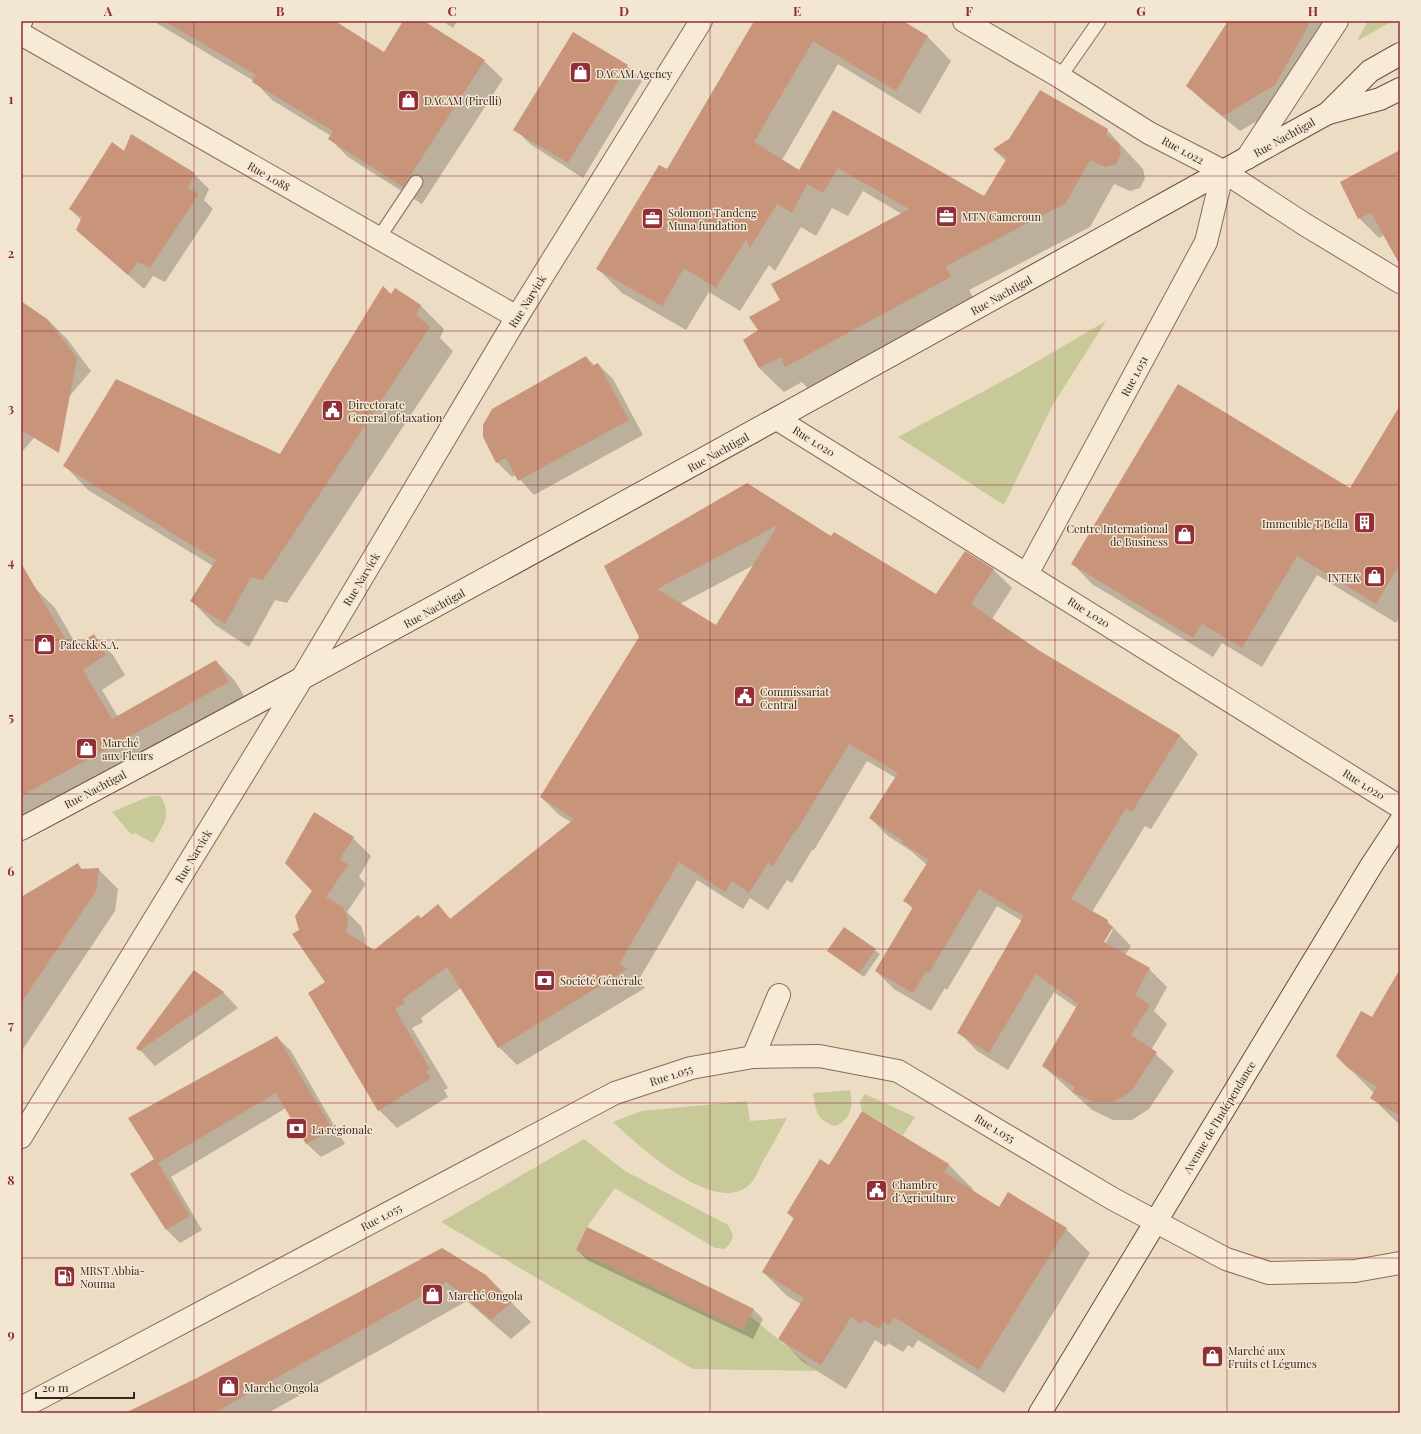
<svg xmlns="http://www.w3.org/2000/svg" width="1421" height="1434" viewBox="0 0 1421 1434" font-family="'Playfair Display',serif">
  <style>
    .green { fill: #c7c998 }
    .shadow { fill: #0003; fill-rule: evenodd }
    .building { fill: #c8957b; fill-rule: evenodd }
    .lines { fill: none; stroke-linecap: round; stroke-linejoin: round }
    .service-casing { stroke: #856e5b; stroke-width: 15 }
    .minor-casing { stroke: #856e5b; stroke-width: 24 }
    .tertiary-casing { stroke: #856e5b; stroke-width: 24 }
    .secondary-casing { stroke: #674f3e; stroke-width: 24 }
    .service { stroke: #f7ead6; stroke-width: 13 }
    .minor { stroke: #f7ead6; stroke-width: 22 }
    .tertiary { stroke: #f7ead6; stroke-width: 22 }
    .secondary { stroke: #f7ead6; stroke-width: 22 }
    .grid { fill: none; stroke: #912e37; stroke-width: 1; stroke-opacity: 0.55 }
    .labels { text-anchor: middle; dominant-baseline: central; stroke-width: 3; stroke-linejoin: round; paint-order: stroke }
    .poi-label { font-size: 11px; fill: #36281e; stroke: #f3e7d3; text-anchor: start }
    .street-label { font-size: 11px; fill: #36281e; stroke: #f3e7d3 }
    .neatline { fill: none; stroke: #912e37; stroke-width: 1.5 }
    .grid-label { font-size: 13px; text-anchor: middle; font-weight: bold; fill: #912e37 }
  </style>
  <rect width="100%" height="100%" fill="#ecdcc3"/>
  <g class="green">
    <path d="M1368,21H1393L1357,41Z"/>
    <path d="M1106,321L1052,406L1004,505L898,437L1012,376Z"/>
    <path d="M150,796H160C173,814 163,826 153,843L135,833L132,835L112,812Z"/>
    <path d="M850,1090C854,1106 851,1120 835,1126C815,1119 817,1112 813,1093Z"/>
    <path d="M865,1094L915,1117L903,1135L862,1111L860,1102Z"/>
    <path d="M747,1101L750,1121L787,1118C779,1133 771,1148 762,1163C759,1169 756,1177 752,1182C719,1221 638,1145 613,1122L641,1111Z"/>
    <path d="M584,1139L625,1171L728,1225C735,1237 734,1239 725,1249L715,1248L615,1188L587,1227L576,1250L712,1315L723,1293L816,1371L693,1369L441,1222Z"/>
  </g>
  <g class="shadow">
    <path d="M153,21H333L384,53L404,21H422L484,61L503,79L422,204L348,157L330,139L331,136L272,100L254,81Z"/>
    <path d="M443,21H457L453,28Z"/>
    <path d="M756,21H902L927,36L951,61L920,114L838,64L782,160L799,171L834,112L984,198L1006,161L994,150L1107,130L1143,169L1145,178L1140,188L1130,191L1114,184L1090,227L969,290L975,301L810,391L802,382L784,392L759,368L744,340L760,331L781,300L902,214L863,191L848,216L832,208L816,236L801,227L775,271L769,265L740,311L709,292L686,330L622,293L597,268L667,170Z"/>
    <path d="M1230,21H1341L1291,101L1240,131L1204,102L1188,86Z"/>
    <path d="M627,66L642,81L583,178L530,144L515,129Z"/>
    <path d="M1400,151V249L1386,234L1379,238L1359,218Z"/>
    <path d="M124,153L194,174L209,189L204,200L213,209L165,282L153,276L144,289L77,230L82,221L70,209Z"/>
    <path d="M395,290L421,306L444,329L440,338L453,351L287,603L275,600L249,647L215,625L192,601L213,566L88,490L65,466L281,455Z"/>
    <path d="M21,302L47,319L67,339L91,371L21,453Z"/>
    <path d="M586,357L595,366L598,364L613,379L643,435L534,495L516,475L512,477L497,462Z"/>
    <path d="M1400,405V616L1396,623L1317,575L1262,667L1222,643L1213,657L1092,584L1073,564L1350,490Z"/>
    <path d="M747,484L831,537L937,595L965,552L994,570L1012,588L992,619L1040,652L1180,736L1198,754L1151,829L1145,826L1092,912L1107,921L1131,946L1125,955L1149,969L1167,987L1154,1011L1167,1024L1151,1050L1174,1071L1149,1109L1132,1120H1113L1092,1110L1043,1066L1077,1008L1054,992L1008,1070L977,1051L959,1032L1022,921L997,906L947,990L945,988L931,1011L894,989L876,971L913,909L905,901L927,865L911,851L888,836L870,818L896,778L867,761L814,850H812L792,883L787,880L768,910L750,898L743,909L697,880L638,981L645,988L517,1065L499,1047L461,988L421,1018L423,1022L412,1028L448,1088L444,1090L448,1097L397,1128L379,1110L326,982L300,931L296,916L353,838L371,856L359,877L366,884L347,912L361,926L365,938V945L374,951L438,906L451,919L571,822L559,815L541,797L641,637L606,566ZM754,565L716,626L680,604ZM1111,928L1113,930L1103,947L1101,946Z"/>
    <path d="M35,588L55,608L77,646L93,636L113,655L125,675L102,690L118,717L216,661L235,681L248,702L21,826V596Z"/>
    <path d="M78,865L83,870H99L118,889L115,911L21,1052V898Z"/>
    <path d="M844,928L880,954L864,977L828,951Z"/>
    <path d="M194,971L224,993L238,1008L155,1066L138,1048Z"/>
    <path d="M1400,998V1125L1372,1098L1374,1093L1349,1068L1372,1018Z"/>
    <path d="M277,1037L291,1051L345,1144L321,1157L307,1144L286,1108L171,1177L202,1230L180,1243L167,1230L131,1174L155,1160Z"/>
    <path d="M862,1112L949,1165L973,1189L972,1191L999,1208L1066,1229L1090,1253L1004,1393L918,1340L913,1348L908,1345L903,1352L888,1343L886,1347L875,1340L846,1389L803,1362L779,1338L801,1304L787,1296L763,1272L795,1220L788,1213L830,1166Z"/>
    <path d="M442,1249L485,1276L531,1322L511,1339L467,1301L268,1413H127L195,1380Z"/>
    <path d="M577,1250L753,1309L763,1319L753,1339L587,1260Z"/>
  </g>
  <g class="building">
    <path d="M164,21H335L384,52L403,21H424L485,60L403,187L328,139L333,131L252,82L256,75Z"/>
    <path d="M754,21H903L928,36L896,91L813,41L754,142L799,170L833,110L984,196L1007,158L993,149L1009,139L1040,90L1108,129L1106,135L1119,144L1121,153L1116,164L1105,167L1090,160L1066,203L946,266L951,277L785,367L781,357L759,368L743,340L758,330L749,317L780,300L771,284L909,209L838,168L823,193L807,184L792,213L777,204L750,248L746,239L716,288L684,268L662,306L596,269L659,165L667,169Z"/>
    <path d="M1228,21H1311L1275,85L1223,116L1186,86Z"/>
    <path d="M573,32L628,65L568,163L513,130Z"/>
    <path d="M131,134L195,173L188,188L199,194L150,268L138,262L128,275L76,230L82,217L69,209L112,142L124,151Z"/>
    <path d="M1400,150V265L1371,213L1358,219L1340,182Z"/>
    <path d="M383,286L391,294L395,288L421,305L416,315L430,327L263,580L251,577L225,624L190,601L216,560L63,466L116,379L280,454Z"/>
    <path d="M21,301L47,319L77,358L59,453L21,430Z"/>
    <path d="M586,356L592,366L598,363L629,420L518,481L506,458L496,463L483,437V425L492,409Z"/>
    <path d="M1178,384L1350,488L1400,406V564L1376,604L1297,556L1242,648L1202,624L1193,638L1071,564Z"/>
    <path d="M747,483L831,536L834,532L936,594L965,551L994,569L971,604L1040,651L1180,735L1132,812L1126,808L1071,899L1108,920L1107,923L1113,927L1104,942L1150,968L1135,995L1150,1005L1131,1035L1157,1052L1131,1091L1114,1102H1094L1072,1092L1075,1087L1042,1066L1078,1004L1036,974L989,1053L957,1033L1024,916L979,889L929,973L926,971L913,993L875,971L913,907L903,901L929,860L902,843L903,841L869,818L898,773L849,744L795,833L794,832L773,866L768,863L749,893L732,881L725,892L679,862L619,964L628,969L498,1048L447,967L403,999L405,1003L395,1009L430,1069L426,1071L431,1078L378,1111L308,993L325,982L292,934L299,930L295,916L312,891L285,863L314,812L354,837L340,859L348,865L326,897L343,907L348,919L346,932L374,950L418,915L421,918L438,904L450,919L574,819L540,797L639,637L604,566ZM778,525L716,625L657,589Z"/>
    <path d="M21,563L71,649L94,634L106,655L83,670L112,719L216,660L229,682L21,796Z"/>
    <path d="M78,863L81,869L99,868L96,891L21,1003V897Z"/>
    <path d="M844,927L876,949L859,973L827,951Z"/>
    <path d="M1400,969V1116L1370,1098L1377,1087L1348,1068L1336,1056L1361,1011L1372,1017Z"/>
    <path d="M194,970L224,992L139,1051L136,1048Z"/>
    <path d="M277,1036L333,1130L306,1144L276,1093L158,1163L190,1216L166,1230L130,1174L154,1159L128,1118Z"/>
    <path d="M862,1111L949,1164L944,1172L999,1207L1008,1192L1067,1228L979,1370L894,1317L889,1325L883,1322L879,1329L864,1320L861,1324L851,1317L821,1365L778,1339L804,1298L762,1272L794,1218L787,1213L820,1159L829,1165Z"/>
    <path d="M587,1227L754,1309L743,1330L576,1250Z"/>
    <path d="M442,1248L486,1275L512,1302L491,1320L447,1282L214,1413H125L195,1379Z"/>
  </g>
  <g class="lines">
    <defs>
      <g id="service">
        <path d="M1060,77L1099,21"/>
        <path d="M378,239L416,182"/>
      </g>
      <g id="minor">
        <path d="M964,21L1060,77L1149,133L1223,171L1304,224L1400,282"/>
        <path d="M21,34L517,317"/>
        <path d="M1247,158L1337,21"/>
        <path d="M777,419L1400,807"/>
        <path d="M1027,574L1206,242L1223,171"/>
        <path d="M753,1057L779,995"/>
      </g>
      <g id="tertiary">
        <path d="M21,1137L301,680L517,317L701,21"/>
        <path d="M21,1408L615,1093L691,1068L753,1057L819,1056L898,1071L1113,1199L1226,1259L1269,1273L1355,1271L1400,1263"/>
      </g>
      <g id="secondary">
        <path d="M21,22V21"/>
        <path d="M1329,113L1380,99L1400,89"/>
        <path d="M21,829C460,596 893,354 1328,113L1370,71L1400,54"/>
        <path d="M1040,1413L1371,866L1400,822"/>
      </g>
    </defs>
    <use href="#service" class="service-casing"/>
    <use href="#minor" class="minor-casing"/>
    <use href="#tertiary" class="tertiary-casing"/>
    <use href="#secondary" class="secondary-casing"/>
    <use href="#service" class="service"/>
    <use href="#minor" class="minor"/>
    <use href="#tertiary" class="tertiary"/>
    <use href="#secondary" class="secondary"/>
  </g>
  <path class="grid" d="M194,21V1413M366,21V1413M538,21V1413M710,21V1413M883,21V1413M1055,21V1413M1227,21V1413M21,176H1400M21,331H1400M21,485H1400M21,640H1400M21,794H1400M21,949H1400M21,1103H1400M21,1258H1400"/>
  <defs>
    <symbol id="shop-square" viewBox="-11 -11 22 22"><rect x="-9" y="-9" width="18" height="18" rx="4" fill="#912e37" stroke="#f3e7d3"/><path d="M-5-2.5h2.3a2.7 3.5 0 0 1 5.4 0H5L5.5 6h-11ZM-1.5-2.5h3a1.5 2.3 0 0 0-3 0Z" fill="#fff"/></symbol>
    <symbol id="office-square" viewBox="-11 -11 22 22"><rect x="-9" y="-9" width="18" height="18" rx="4" fill="#912e37" stroke="#f3e7d3"/><path d="M-6-3h4V-5.5h4V-3h4V5H-6ZM-1-4.5V-3h2v-1.5ZM-6 0V1H6V0Z" fill="#fff"/></symbol>
    <symbol id="civic-square" viewBox="-11 -11 22 22"><rect x="-9" y="-9" width="18" height="18" rx="4" fill="#912e37" stroke="#f3e7d3"/><path d="M-.6-6.5H3V-4.5H.6V-3L4-1V1h2V6H-6V1h2V-1L-.6-3ZM-1.2 2.5V6h2.4V2.5Z" fill="#fff"/></symbol>
    <symbol id="building-square" viewBox="-11 -11 22 22"><rect x="-9" y="-9" width="18" height="18" rx="4" fill="#912e37" stroke="#f3e7d3"/><path d="M-4-6H4V6H1V3H-1V6H-4ZM-2.5-4.3h1.7v1.8h-1.7ZM.8-4.3h1.7v1.8H.8ZM-2.5-1h1.7V.8h-1.7ZM.8-1h1.7V.8H.8Z" fill="#fff"/></symbol>
    <symbol id="bank-square" viewBox="-11 -11 22 22"><rect x="-9" y="-9" width="18" height="18" rx="4" fill="#912e37" stroke="#f3e7d3"/><path d="M-6-4H6V4H-6ZM0-2.3a2.3 2.3 0 1 0 0 4.6a2.3 2.3 0 1 0 0-4.6Z" fill="#fff"/></symbol>
    <symbol id="fuel-square" viewBox="-11 -11 22 22"><rect x="-9" y="-9" width="18" height="18" rx="4" fill="#912e37" stroke="#f3e7d3"/><path d="M-5.5-6h7V0h2V4h1.3V-2.5L3-4.5l.8-.8L6-3V5H2.5V1h-1V6h-7ZM-4.2-4.7v3.2H.2V-4.7Z" fill="#fff"/></symbol>
  </defs>
  <g fill-rule="evenodd">
    <use href="#shop-square" x="568" y="60" width="25" height="25"/>
    <use href="#shop-square" x="396" y="88" width="25" height="25"/>
    <use href="#office-square" x="934" y="204" width="25" height="25"/>
    <use href="#office-square" x="640" y="206" width="25" height="25"/>
    <use href="#civic-square" x="320" y="398" width="25" height="25"/>
    <use href="#building-square" x="1352" y="510" width="25" height="25"/>
    <use href="#shop-square" x="1172" y="522" width="25" height="25"/>
    <use href="#shop-square" x="1362" y="564" width="25" height="25"/>
    <use href="#shop-square" x="32" y="632" width="25" height="25"/>
    <use href="#civic-square" x="732" y="684" width="25" height="25"/>
    <use href="#shop-square" x="74" y="736" width="25" height="25"/>
    <use href="#bank-square" x="532" y="968" width="25" height="25"/>
    <use href="#bank-square" x="284" y="1116" width="25" height="25"/>
    <use href="#civic-square" x="864" y="1178" width="25" height="25"/>
    <use href="#fuel-square" x="52" y="1264" width="25" height="25"/>
    <use href="#shop-square" x="420" y="1282" width="25" height="25"/>
    <use href="#shop-square" x="1200" y="1344" width="25" height="25"/>
    <use href="#shop-square" x="216" y="1374" width="25" height="25"/>
  </g>
  <g class="labels">
    <g class="poi-label">
      <text x="596" y="73">DACAM Agency</text>
      <text x="424" y="100">DACAM (Pirelli)</text>
      <text x="668" y="212">Solomon Tandeng<tspan x="668" dy="13">Muna fundation</tspan></text>
      <text x="962" y="216">MTN Cameroun</text>
      <text x="348" y="404">Directorate<tspan x="348" dy="13">General of taxation</tspan></text>
      <text x="1348" y="523" text-anchor="end">Immeuble T Bella</text>
      <text x="1168" y="528" text-anchor="end">Centre International<tspan x="1168" dy="13">de Business</tspan></text>
      <text x="1360" y="577" text-anchor="end">INTEK</text>
      <text x="60" y="644">Pafeckk S.A.</text>
      <text x="760" y="691">Commissariat<tspan x="760" dy="13">Central</tspan></text>
      <text x="102" y="742">Marché<tspan x="102" dy="13">aux Fleurs</tspan></text>
      <text x="560" y="980">Société Générale</text>
      <text x="312" y="1129">La régionale</text>
      <text x="892" y="1184">Chambre<tspan x="892" dy="13">d'Agriculture</tspan></text>
      <text x="80" y="1270">MRST Abbia-<tspan x="80" dy="13">Nouma</tspan></text>
      <text x="448" y="1295">Marché Ongola</text>
      <text x="1228" y="1350">Marché aux<tspan x="1228" dy="13">Fruits et Légumes</tspan></text>
      <text x="244" y="1387">Marche Ongola</text>
    </g>
    <g class="street-label">
      <text transform="translate(1284 137) rotate(-29)">Rue Nachtigal</text>
      <text transform="translate(1183 150) rotate(28)">Rue 1.022</text>
      <text transform="translate(269 176) rotate(30)">Rue 1.088</text>
      <text transform="translate(1001 295) rotate(-29)">Rue Nachtigal</text>
      <text transform="translate(527 301) rotate(-58)">Rue Narvick</text>
      <text transform="translate(1134 376) rotate(-62)">Rue 1.051</text>
      <text transform="translate(814 441) rotate(32)">Rue 1.020</text>
      <text transform="translate(718 452) rotate(-29)">Rue Nachtigal</text>
      <text transform="translate(361 579) rotate(-59)">Rue Narvick</text>
      <text transform="translate(434 608) rotate(-29)">Rue Nachtigal</text>
      <text transform="translate(1089 612) rotate(32)">Rue 1.020</text>
      <text transform="translate(1364 784) rotate(32)">Rue 1.020</text>
      <text transform="translate(95 789) rotate(-28)">Rue Nachtigal</text>
      <text transform="translate(193 856) rotate(-59)">Rue Narvick</text>
      <text transform="translate(671 1075) rotate(-18)">Rue 1.055</text>
      <text transform="translate(1219 1117) rotate(-59)">Avenue de l'Indépendance</text>
      <text transform="translate(995 1128) rotate(31)">Rue 1.055</text>
      <text transform="translate(381 1217) rotate(-28)">Rue 1.055</text>
    </g>
  </g>
  <rect width="1421" height="1434" fill="none" stroke="#f3e7d3" stroke-width="44"/>
  <path d="M36 1392v6h98v-6" fill="none" stroke="#36281e" stroke-width="2"/>
  <text x="42" y="1392" font-size="12" fill="#36281e" stroke="#f3e7d3" stroke-width="3" paint-order="stroke">20 m</text>
  <rect x="22" y="22" width="1377" height="1390" class="neatline"/>
  <g class="grid-label">
    <text x="108" y="16">A</text>
    <text x="280" y="16">B</text>
    <text x="452" y="16">C</text>
    <text x="624" y="16">D</text>
    <text x="797" y="16">E</text>
    <text x="969" y="16">F</text>
    <text x="1141" y="16">G</text>
    <text x="1313" y="16">H</text>
    <text x="11" y="104">1</text>
    <text x="11" y="258">2</text>
    <text x="11" y="413">3</text>
    <text x="11" y="567">4</text>
    <text x="11" y="722">5</text>
    <text x="11" y="876">6</text>
    <text x="11" y="1030">7</text>
    <text x="11" y="1185">8</text>
    <text x="11" y="1339">9</text>
  </g>
</svg>
